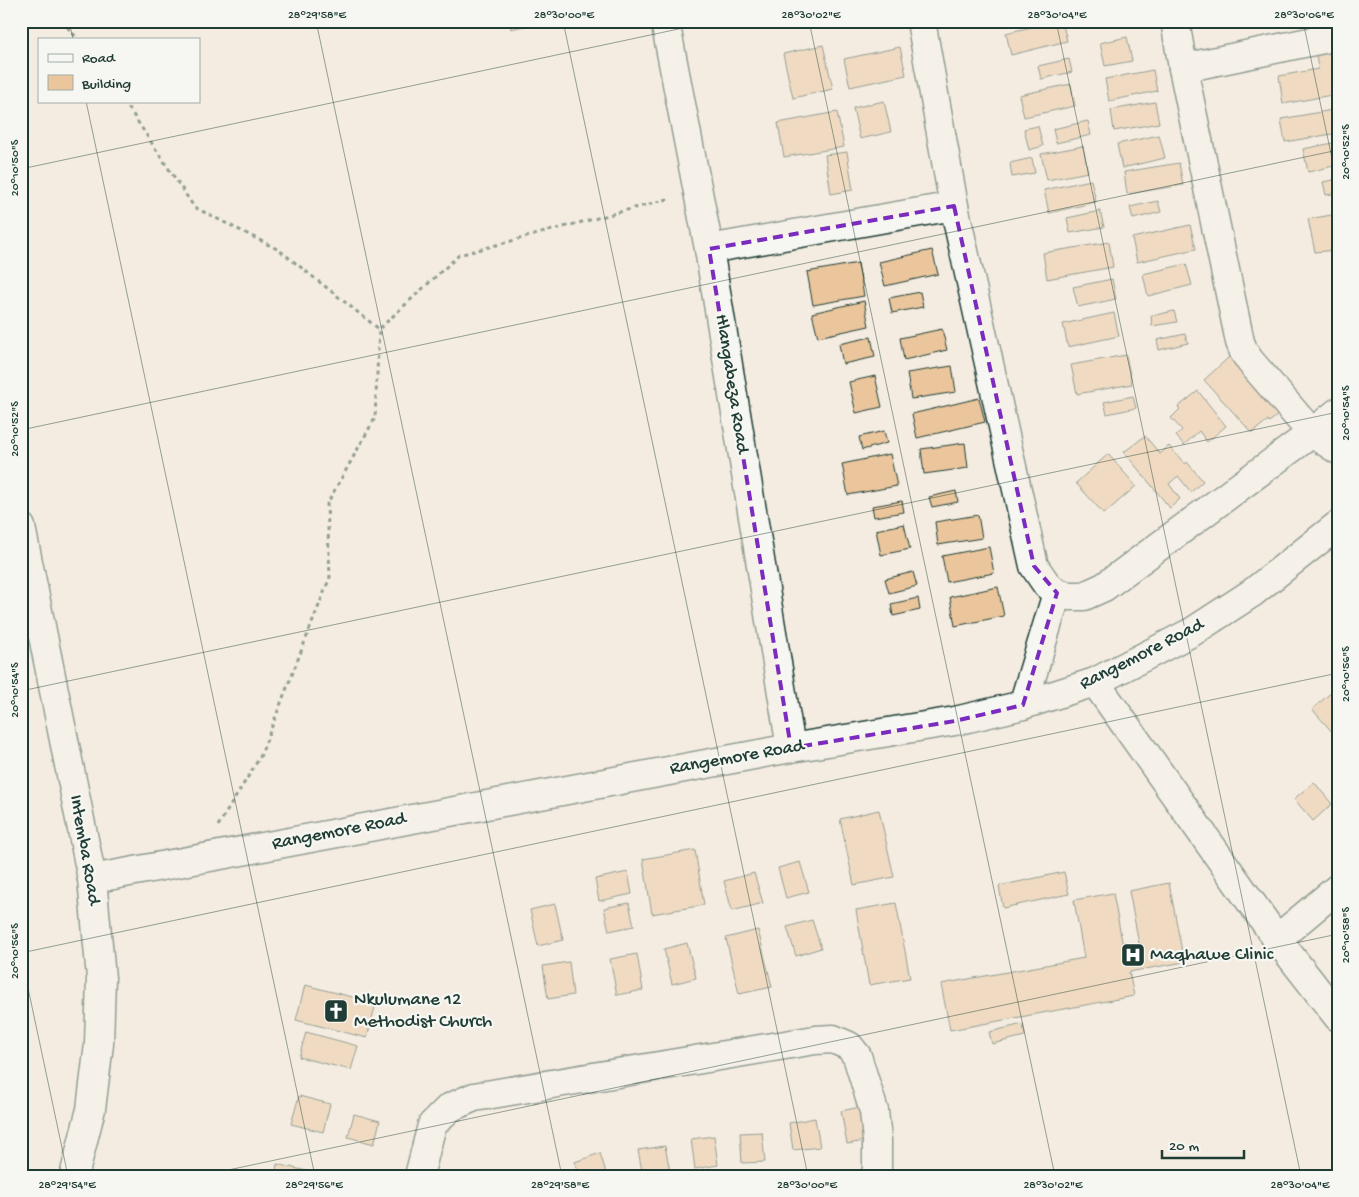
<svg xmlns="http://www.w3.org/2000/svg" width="1359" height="1197" viewBox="0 0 1359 1197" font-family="'Gochi Hand',sans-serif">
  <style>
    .building { fill: #ebc69c; stroke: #1f3d34 }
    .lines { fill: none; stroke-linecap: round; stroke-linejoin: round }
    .minor-casing { stroke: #1f3d34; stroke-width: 31 }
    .tertiary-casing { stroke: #1f3d34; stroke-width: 31 }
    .path { stroke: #1f3d34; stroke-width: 3; stroke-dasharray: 4 4; stroke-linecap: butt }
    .minor { stroke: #f6f6f2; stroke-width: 28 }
    .tertiary { stroke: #f6f6f2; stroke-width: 28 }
    .marked { fill: none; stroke: #7b2cbf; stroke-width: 4; stroke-dasharray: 10 6; stroke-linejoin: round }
    .ticks { fill: none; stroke: #1f3d34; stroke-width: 1; stroke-opacity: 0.45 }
    .labels { text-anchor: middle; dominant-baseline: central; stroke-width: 4.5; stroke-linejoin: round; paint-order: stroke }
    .street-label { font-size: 19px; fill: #1f3d34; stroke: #f6f6f2 }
    .poi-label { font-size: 19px; fill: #1f3d34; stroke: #f6f6f2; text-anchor: start }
    .neatline { fill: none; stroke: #1f3d34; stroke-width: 2 }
    .ticks-label { font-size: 12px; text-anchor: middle; fill: #1f3d34 }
  </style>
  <rect width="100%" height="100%" fill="#f4ece1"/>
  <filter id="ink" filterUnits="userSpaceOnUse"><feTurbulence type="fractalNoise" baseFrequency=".02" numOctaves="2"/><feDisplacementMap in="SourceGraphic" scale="10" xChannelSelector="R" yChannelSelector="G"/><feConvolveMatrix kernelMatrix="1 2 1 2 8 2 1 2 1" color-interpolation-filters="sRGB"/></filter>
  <g filter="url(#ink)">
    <g class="building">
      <path d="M509,21H545L511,29Z"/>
      <path d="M1056,21H1062L1067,41L1011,55L1006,33Z"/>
      <path d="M1127,37L1132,61L1105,66L1100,43Z"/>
      <path d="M823,45L833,89L793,98L783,54Z"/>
      <path d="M900,47L906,75L850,87L844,59Z"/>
      <path d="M1338,51V65L1332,66L1337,94L1283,104L1279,76L1318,69L1316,55Z"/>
      <path d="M1069,59L1072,72L1041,79L1038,66Z"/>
      <path d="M1153,70L1157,91L1109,101L1105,79Z"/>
      <path d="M1071,84L1075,106L1024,117L1019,95Z"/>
      <path d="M884,101L891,132L860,139L853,108Z"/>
      <path d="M1155,102L1159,123L1114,131L1111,110Z"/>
      <path d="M1338,109V133L1285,142L1281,119Z"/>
      <path d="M837,112L844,147L784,157L778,123Z"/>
      <path d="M1088,121L1091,135L1056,143L1053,129Z"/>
      <path d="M1038,126L1043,146L1029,150L1024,129Z"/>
      <path d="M1159,135L1165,158L1122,168L1117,144Z"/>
      <path d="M1338,142V165L1308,172L1303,149Z"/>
      <path d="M1083,146L1088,172L1047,180L1041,154Z"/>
      <path d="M847,152L853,190L831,194L825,155Z"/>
      <path d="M1032,158L1035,173L1012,177L1010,163Z"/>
      <path d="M1179,163L1183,185L1127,194L1124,172Z"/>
      <path d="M1338,179V193L1326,195L1323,182Z"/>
      <path d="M1091,180L1096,202L1049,213L1044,190Z"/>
      <path d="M1158,201L1161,212L1133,219L1130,207Z"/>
      <path d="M1100,211L1104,227L1070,233L1067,218Z"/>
      <path d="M1338,214V240H1335L1336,250L1315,252L1308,219Z"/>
      <path d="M1190,225L1196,249L1137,262L1132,238Z"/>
      <path d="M1109,242L1113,267L1047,279L1043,253Z"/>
      <path d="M932,250L938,274L885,286L879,262Z"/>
      <path d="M858,263L864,296L813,305L807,272Z"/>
      <path d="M1186,264L1192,285L1148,296L1143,274Z"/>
      <path d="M1112,279L1116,299L1078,307L1073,287Z"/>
      <path d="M920,292L923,307L892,313L889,298Z"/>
      <path d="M864,301L869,326L818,337L812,313Z"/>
      <path d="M1174,311L1177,322L1152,326L1151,316Z"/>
      <path d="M1114,313L1119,336L1068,347L1063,324Z"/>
      <path d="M942,329L947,350L904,360L900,338Z"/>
      <path d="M1185,334L1188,343L1159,350L1157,340Z"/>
      <path d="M871,337L875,357L843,364L839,344Z"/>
      <path d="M1126,355L1132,384L1077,394L1071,365Z"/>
      <path d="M1229,357L1261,393L1286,409L1269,422L1268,420L1252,433L1204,380Z"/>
      <path d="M952,366L956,392L911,399L907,373Z"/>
      <path d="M875,376L882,407L856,413L849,382Z"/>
      <path d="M1198,391L1226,426L1207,442L1199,431L1184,445L1176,436L1182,430L1171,418L1180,409L1178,407Z"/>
      <path d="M1133,396L1136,408L1107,414L1104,402Z"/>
      <path d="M979,398L985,422L917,438L912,414Z"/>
      <path d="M884,431L887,443L862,450L859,437Z"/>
      <path d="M1145,436L1160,454L1169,446L1185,464L1187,462L1203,481L1191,492L1178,476L1169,484L1180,499L1170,508L1124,452Z"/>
      <path d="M965,443L968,468L924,474L921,449Z"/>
      <path d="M890,454L897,486L848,495L842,464Z"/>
      <path d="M1108,454L1136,486L1104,514L1076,483Z"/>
      <path d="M956,491L958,502L932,507L929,497Z"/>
      <path d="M902,501L904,512L874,517L872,506Z"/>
      <path d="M978,515L982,538L938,545L935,522Z"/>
      <path d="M904,524L910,549L881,555L876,530Z"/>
      <path d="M989,547L994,573L947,582L942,556Z"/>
      <path d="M913,572L917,586L889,593L885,579Z"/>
      <path d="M998,587L1004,616L955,626L950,597Z"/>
      <path d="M918,598L920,610L893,616L891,604Z"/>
      <path d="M1333,691L1338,696V731L1334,734L1312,709Z"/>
      <path d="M1314,782L1332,804L1313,821L1294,799Z"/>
      <path d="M879,810L894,877L854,885L840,819Z"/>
      <path d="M695,850L704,905L652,914L643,859Z"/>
      <path d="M800,862L809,892L786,898L778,868Z"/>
      <path d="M628,872L632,894L599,901L595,879Z"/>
      <path d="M1064,872L1069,894L1003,908L999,886Z"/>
      <path d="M754,873L763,903L732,911L724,881Z"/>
      <path d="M1169,883L1184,962L1129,972L1134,996L950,1030L941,984L1084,958L1074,900L1113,893L1124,952L1140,949L1129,891Z"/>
      <path d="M629,903L634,926L609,931L604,908Z"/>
      <path d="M896,903L910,978L869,985L856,910Z"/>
      <path d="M555,904L563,940L538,946L530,910Z"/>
      <path d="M812,920L821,948L796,956L787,927Z"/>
      <path d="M758,930L772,987L739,994L726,938Z"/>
      <path d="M687,943L696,978L672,984L664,949Z"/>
      <path d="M637,954L643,990L617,995L610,959Z"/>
      <path d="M569,962L573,995L548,999L543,966Z"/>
      <path d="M21,982L25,1002L21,1003Z"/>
      <path d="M305,985L376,1003L367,1038L296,1020Z"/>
      <path d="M1023,1024L1025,1036L992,1044L989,1032Z"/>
      <path d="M306,1032L358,1046L351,1070L299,1057Z"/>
      <path d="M299,1096L330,1104L323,1132L291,1124Z"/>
      <path d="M865,1106L871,1140L847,1144L841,1111Z"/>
      <path d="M354,1114L380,1121L374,1144L348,1137Z"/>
      <path d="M815,1118L820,1147L793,1150L789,1123Z"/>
      <path d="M762,1132L765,1162L742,1163L740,1133Z"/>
      <path d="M714,1136L718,1165L695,1169L691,1139Z"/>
      <path d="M665,1146L671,1176H643L638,1150Z"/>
      <path d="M600,1153L607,1176H579L575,1162Z"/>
      <path d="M277,1164L311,1172V1176H275Z"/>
    </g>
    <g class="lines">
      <defs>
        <g id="minor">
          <path d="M665,21L709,249L791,748"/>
          <path d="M921,21L954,206L1034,566L1047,585L1057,593L1069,596H1084L1104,587L1312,433L1338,412"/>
          <path d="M1175,21L1183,68L1240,342L1244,352L1250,361L1312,433L1338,450"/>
          <path d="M1183,68L1338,36"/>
          <path d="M709,249L954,206"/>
          <path d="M1095,682L1277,939L1338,1017"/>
          <path d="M1023,705L1057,593"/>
          <path d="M1277,939L1338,888"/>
          <path d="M419,1176L432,1125L449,1108L474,1097L815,1040L833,1039L849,1046L857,1056L874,1111L877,1140V1169L875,1176"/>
        </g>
        <g id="tertiary">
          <path d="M21,527L92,879L101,978L99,1044L91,1109L74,1176"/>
          <path d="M92,879L791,748L955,721L1023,705L1095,682L1192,632L1252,593L1338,525"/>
        </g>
      </defs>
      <use href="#minor" class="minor-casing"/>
      <use href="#tertiary" class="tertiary-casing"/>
      <g class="path">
        <path d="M62,21L78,39"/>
        <path d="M124,101L194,207L279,250L379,329"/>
        <path d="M218,826L260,757L330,577L327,504L375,418L379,329L459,255L672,198"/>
      </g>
      <use href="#minor" class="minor"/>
      <use href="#tertiary" class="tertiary"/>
    </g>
  </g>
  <path d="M0 0H1359V1197H0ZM954,206L1034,566L1057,593L1023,705L955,721L791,748L709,249Z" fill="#f4ece1" fill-opacity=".55" fill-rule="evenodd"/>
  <path class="marked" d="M954,206L1034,566L1057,593L1023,705L955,721L791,748L709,249Z"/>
  <path class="ticks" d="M69,21L73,39M316,21L562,1176M563,21L808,1176M809,21L1055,1176M1056,21L1301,1176M1303,21L1338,187M86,101L315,1176M21,169L716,21M21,430L1338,150M21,691L1338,412M21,953L1338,673M21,955L68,1176M200,1176L1338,934"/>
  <defs>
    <symbol id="hospital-square" viewBox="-11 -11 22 22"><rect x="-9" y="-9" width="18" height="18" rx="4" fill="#1f3d34" stroke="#f6f6f2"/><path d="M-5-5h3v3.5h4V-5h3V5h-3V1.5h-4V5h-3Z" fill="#fff"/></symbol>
    <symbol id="church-square" viewBox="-11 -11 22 22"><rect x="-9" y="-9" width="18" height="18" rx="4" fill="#1f3d34" stroke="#f6f6f2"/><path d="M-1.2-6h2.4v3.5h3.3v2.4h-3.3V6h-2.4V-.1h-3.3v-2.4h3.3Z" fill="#fff"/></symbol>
  </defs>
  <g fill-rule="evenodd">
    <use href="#hospital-square" x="1119" y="941" width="28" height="28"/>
    <use href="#church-square" x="322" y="997" width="28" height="28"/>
  </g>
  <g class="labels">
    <g class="street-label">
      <text transform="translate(731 384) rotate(81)">Hlangabeza Road</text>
      <text transform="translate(1142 655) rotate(-27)">Rangemore Road</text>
      <text transform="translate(737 758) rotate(-10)">Rangemore Road</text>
      <text transform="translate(339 832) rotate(-11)">Rangemore Road</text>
      <text transform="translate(84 850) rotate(80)">Intemba Road</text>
    </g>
    <g class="poi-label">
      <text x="1150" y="955">Maqhawe Clinic</text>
      <text x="354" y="1000">Nkulumane 12<tspan x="354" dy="22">Methodist Church</tspan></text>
    </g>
  </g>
  <rect width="1359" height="1197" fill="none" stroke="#f6f6f2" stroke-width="55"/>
  <rect x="38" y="38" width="162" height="65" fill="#f6f6f2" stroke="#a0aca6"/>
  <rect x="48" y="54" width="25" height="8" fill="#f6f6f2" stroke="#a0aca6"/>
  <text x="82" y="62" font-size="15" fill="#1f3d34">Road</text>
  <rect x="48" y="75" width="25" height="15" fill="#ebc69c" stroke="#a0aca6"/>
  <text x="82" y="88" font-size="15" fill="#1f3d34">Building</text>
  <path d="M1162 1150v8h82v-8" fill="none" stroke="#1f3d34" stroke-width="2.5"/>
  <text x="1169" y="1150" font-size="15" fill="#1f3d34" stroke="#f6f6f2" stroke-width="4" paint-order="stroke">20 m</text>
  <rect x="28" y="28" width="1304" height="1142" class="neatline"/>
  <g class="ticks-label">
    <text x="317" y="18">28°29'58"E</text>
    <text x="564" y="18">28°30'00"E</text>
    <text x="811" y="18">28°30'02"E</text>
    <text x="1057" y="18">28°30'04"E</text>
    <text x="1304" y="18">28°30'06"E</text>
    <text transform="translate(1345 152) rotate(-90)" y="4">20°10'52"S</text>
    <text transform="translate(14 168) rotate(-90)" y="4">20°10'50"S</text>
    <text transform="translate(1345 413) rotate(-90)" y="4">20°10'54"S</text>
    <text transform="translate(14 429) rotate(-90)" y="4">20°10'52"S</text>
    <text transform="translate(1345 674) rotate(-90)" y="4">20°10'56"S</text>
    <text transform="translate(14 690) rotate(-90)" y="4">20°10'54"S</text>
    <text transform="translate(1345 935) rotate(-90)" y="4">20°10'58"S</text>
    <text transform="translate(14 951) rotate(-90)" y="4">20°10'56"S</text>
    <text x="67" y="1188">28°29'54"E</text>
    <text x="314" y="1188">28°29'56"E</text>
    <text x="560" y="1188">28°29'58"E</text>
    <text x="807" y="1188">28°30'00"E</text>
    <text x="1053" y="1188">28°30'02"E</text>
    <text x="1300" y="1188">28°30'04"E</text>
  </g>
</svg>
